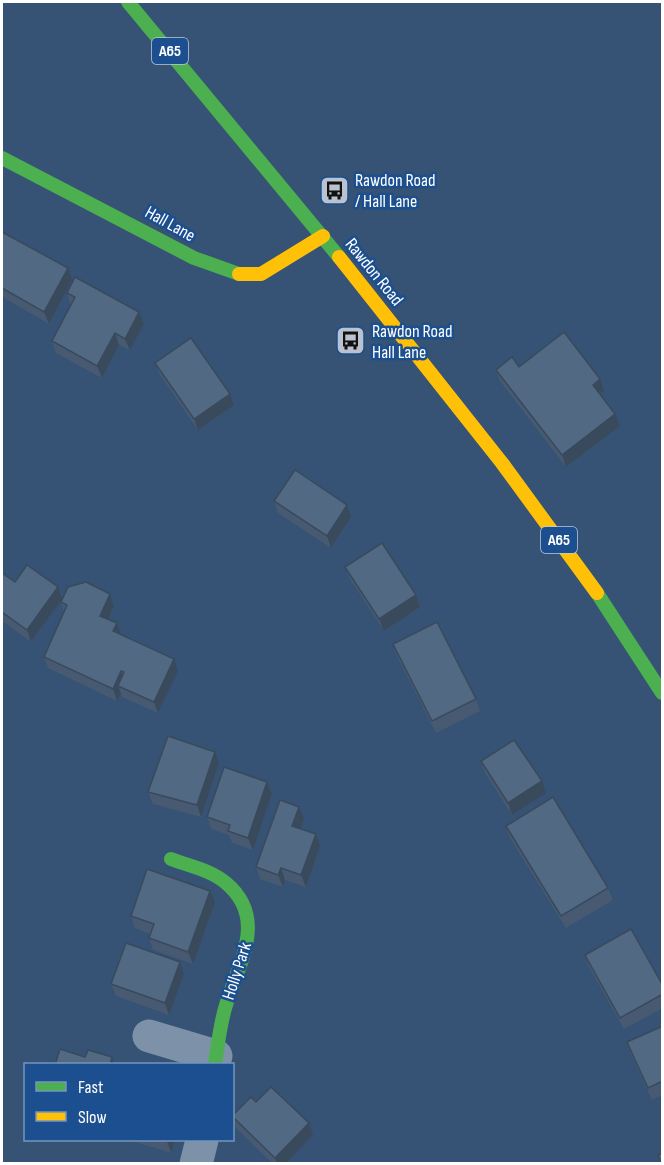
<svg xmlns="http://www.w3.org/2000/svg" width="664" height="1165" viewBox="0 0 664 1165" font-family="'Sofia Sans Condensed',sans-serif">
  <style>
    .lines { fill: none; stroke-linecap: round; stroke-linejoin: round }
    .street { stroke: #7d92a8; stroke-width: 33 }
    .fast { stroke: #4caf50; stroke-width: 14 }
    .slow { stroke: #ffc107; stroke-width: 14 }
    .wall { fill: #475a72 }
    .shaded-wall { fill: #394a5c }
    .building { fill: #526984; stroke: #394a5c; stroke-width: 1.5 }
    .labels { text-anchor: middle; dominant-baseline: central; stroke-width: 5; stroke-linejoin: round; paint-order: stroke }
    .shield { fill: #1b4f8f; stroke: #bbcadd; stroke-width: 1.5 }
    .shield-label { font-size: 16px; font-weight: bold; fill: #fff }
    .poi-label { font-size: 18px; fill: #fff; stroke: #1b4f8f; text-anchor: start }
    .street-label { font-size: 18px; fill: #fff; stroke: #1b4f8f }
  </style>
  <rect width="100%" height="100%" fill="#365274"/>
  <g class="lines">
    <g class="street">
      <path d="M149,1036L216,1056"/>
      <path d="M196,1164L202,1140"/>
    </g>
    <g class="fast">
      <path d="M128,2L339,257"/>
      <path d="M2,158L194,258L239,274"/>
      <path d="M597,593L662,693"/>
      <path d="M171,859C189,866 211,870 226,883C268,918 239,963 226,1005C220,1024 218,1044 215,1064"/>
    </g>
    <g class="slow">
      <path d="M339,257L502,463L597,593"/>
      <path d="M239,274H261L323,236"/>
    </g>
  </g>
  <g class="wall">
    <path d="M2,232L72,280L49,324L2,297Z"/>
    <path d="M67,293L139,312L144,324L130,350L119,345L102,378L56,353L52,341L71,305Z"/>
    <path d="M155,363L230,394L234,405L198,430L160,375Z"/>
    <path d="M519,367L604,391L600,394L620,426L566,467L500,381L496,370Z"/>
    <path d="M274,501L347,505L351,517L331,548L278,513Z"/>
    <path d="M345,567L416,595L420,607L384,631L350,579Z"/>
    <path d="M2,573L15,582L58,587L62,599L31,642L2,621Z"/>
    <path d="M110,594L114,606L108,619L117,623L121,635L178,671L158,713L122,697L121,693L117,701L48,668L44,657L64,612L61,602Z"/>
    <path d="M393,644L476,699L480,711L436,733L397,656Z"/>
    <path d="M481,761L542,781L546,793L512,815L485,773Z"/>
    <path d="M219,763L201,817L153,804L148,792Z"/>
    <path d="M267,782L272,794L253,850L232,843L229,835L211,829L207,817Z"/>
    <path d="M304,819L300,829L316,834L320,846L306,887L285,880L283,887L260,879L256,867Z"/>
    <path d="M506,826L608,888L613,900L566,928L510,838Z"/>
    <path d="M215,902L193,964L153,950L149,938L150,934L135,928L131,916Z"/>
    <path d="M585,955L663,986V1008L624,1029L589,967Z"/>
    <path d="M180,962L184,974L169,1015L116,996L111,984Z"/>
    <path d="M663,1026V1095L652,1100L631,1054L627,1042Z"/>
    <path d="M256,1102L313,1135L285,1164H273L236,1128L232,1116Z"/>
    <path d="M129,1140H175L171,1153Z"/>
  </g>
  <g class="shaded-wall">
    <path d="M68,268L72,280L49,324L44,312Z"/>
    <path d="M139,312L144,324L130,350L125,339Z"/>
    <path d="M115,333L119,345L102,378L97,366Z"/>
    <path d="M600,379L604,391L597,396L593,385Z"/>
    <path d="M230,394L234,405L198,430L194,419Z"/>
    <path d="M615,414L620,426L566,467L562,455Z"/>
    <path d="M347,505L351,517L331,548L327,536Z"/>
    <path d="M58,587L62,599L31,642L27,630Z"/>
    <path d="M110,594L114,606L104,628L100,616Z"/>
    <path d="M416,595L420,607L384,631L379,619Z"/>
    <path d="M117,623L121,635L113,631Z"/>
    <path d="M174,659L178,671L158,713L154,702Z"/>
    <path d="M121,671L125,683L118,686L121,693L117,701L113,689Z"/>
    <path d="M215,752L219,763L201,817L197,805Z"/>
    <path d="M542,781L546,793L512,815L508,803Z"/>
    <path d="M267,782L272,794L253,850L248,838Z"/>
    <path d="M299,807L304,819L297,838L292,826Z"/>
    <path d="M316,834L320,846L306,887L301,875Z"/>
    <path d="M281,868L285,880L283,887L278,875Z"/>
    <path d="M210,891L215,902L193,964L188,952Z"/>
    <path d="M180,962L184,974L169,1015L165,1003Z"/>
    <path d="M112,1057L115,1065H110Z"/>
    <path d="M309,1123L313,1135L285,1164H277L275,1158Z"/>
    <path d="M167,1140H175L171,1153L167,1141Z"/>
  </g>
  <g class="building">
    <path d="M2,232L68,268L44,312L2,288Z"/>
    <path d="M75,277L139,312L125,339L115,333L97,366L52,341L75,297L67,293Z"/>
    <path d="M564,332L600,379L593,385L615,414L562,455L496,370L512,357L519,367Z"/>
    <path d="M191,338L230,394L194,419L155,363Z"/>
    <path d="M295,470L347,505L327,536L274,501Z"/>
    <path d="M382,543L416,595L379,619L345,567Z"/>
    <path d="M27,565L58,587L27,630L2,612V573L15,582Z"/>
    <path d="M86,582L110,594L100,616L117,623L113,631L174,659L154,702L118,686L124,672L121,671L113,689L44,657L67,605L61,602L68,587Z"/>
    <path d="M437,622L476,699L432,721L393,644Z"/>
    <path d="M168,736L215,752L197,805L148,792Z"/>
    <path d="M514,740L542,781L508,803L481,761Z"/>
    <path d="M224,767L267,782L248,838L228,831L230,825L207,817Z"/>
    <path d="M553,797L608,888L561,916L506,826Z"/>
    <path d="M280,800L299,807L292,826L316,834L301,875L281,868L278,875L256,867Z"/>
    <path d="M147,869L210,891L188,952L149,938L154,924L131,916Z"/>
    <path d="M631,929L663,986V994L620,1018L585,955Z"/>
    <path d="M126,943L180,962L165,1003L111,984Z"/>
    <path d="M663,1026V1081L648,1088L627,1042Z"/>
    <path d="M60,1049L85,1057L88,1050L112,1057L110,1065H55Z"/>
    <path d="M271,1087L309,1123L275,1158L232,1116L251,1097L256,1102Z"/>
    <path d="M663,1153V1164H662L658,1155Z"/>
  </g>
  <defs>
    <symbol id="bus-square" viewBox="-11 -11 22 22"><rect x="-9" y="-9" width="18" height="18" rx="4" fill="#b9c2ce" stroke="#1b4f8f"/><path d="M-5-6H5V4H4V6H2V4H-2V6H-4V4H-5ZM-3.5-4V0h7V-4ZM-3.5 1.2v1.5H-2V1.2ZM2 1.2v1.5H3.5V1.2Z" fill="#111"/></symbol>
  </defs>
  <g fill-rule="evenodd">
    <use href="#bus-square" x="318" y="174" width="33" height="33"/>
    <use href="#bus-square" x="334" y="324" width="33" height="33"/>
  </g>
  <g class="labels">
    <g class="shield">
      <rect x="152" y="38" width="36" height="26" rx="4.5"/>
      <rect x="541" y="527" width="36" height="26" rx="4.5"/>
    </g>
    <g class="shield-label">
      <text x="170" y="51">A65</text>
      <text x="559" y="540">A65</text>
    </g>
    <g class="poi-label">
      <text x="355" y="180">Rawdon Road<tspan x="355" dy="21">/ Hall Lane</tspan></text>
      <text x="372" y="331">Rawdon Road<tspan x="372" dy="21">Hall Lane</tspan></text>
    </g>
    <g class="street-label">
      <text transform="translate(170 224) rotate(29)">Hall Lane</text>
      <text transform="translate(374 272) rotate(51)">Rawdon Road</text>
      <text transform="translate(237 971) rotate(-72)">Holly Park</text>
    </g>
  </g>
  <rect width="664" height="1165" fill="none" stroke="#ffffff" stroke-width="6"/>
  <rect x="24" y="1063" width="210" height="78" fill="#1b4f8f" stroke="#7695bc" stroke-width="1.5"/>
  <rect x="36" y="1082" width="30" height="9" fill="#4caf50" stroke="#7695bc" stroke-width="1.5"/>
  <text x="78" y="1093" font-size="18" fill="#ffffff">Fast</text>
  <rect x="36" y="1112" width="30" height="9" fill="#ffc107" stroke="#7695bc" stroke-width="1.5"/>
  <text x="78" y="1123" font-size="18" fill="#ffffff">Slow</text>
</svg>
